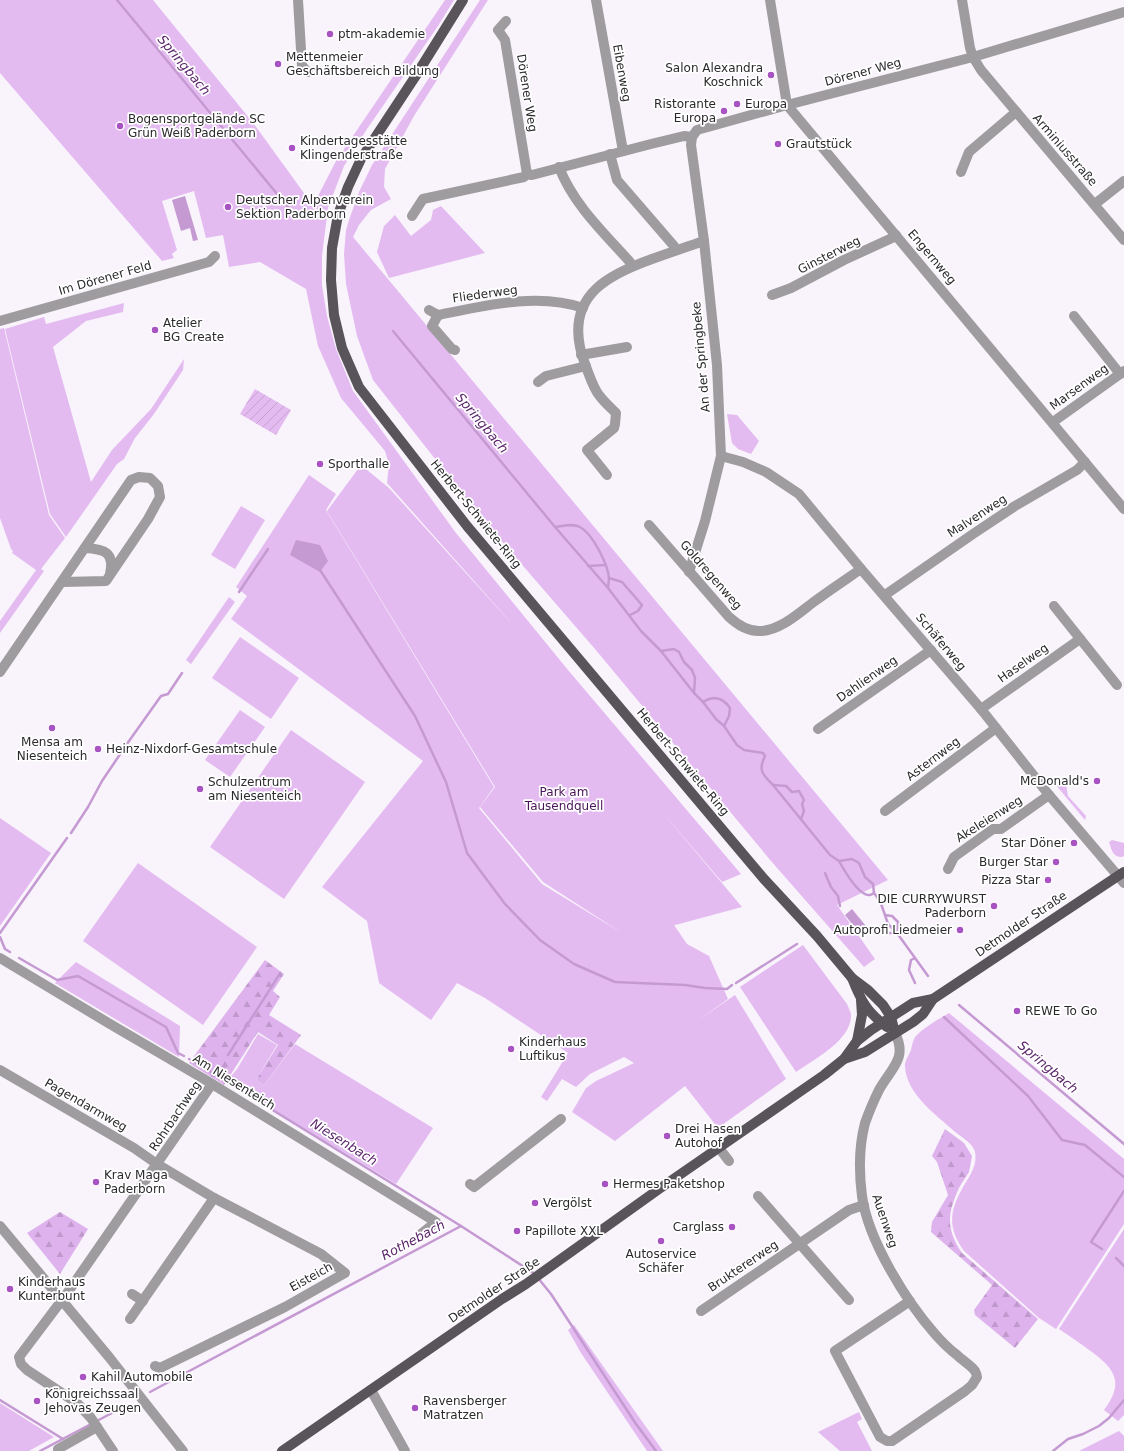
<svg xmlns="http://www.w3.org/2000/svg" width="1124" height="1451" viewBox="0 0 1124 1451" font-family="'DejaVu Sans',sans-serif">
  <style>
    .green { fill: #e4bbf1 }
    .forest { fill: url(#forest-firs) }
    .garden { fill: url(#garden-furrows) }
    .water { fill: #c59ad3 }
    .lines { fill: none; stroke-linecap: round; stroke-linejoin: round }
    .stream { stroke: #c59ad3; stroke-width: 2.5 }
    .minor { stroke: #9e9c9f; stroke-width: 10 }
    .major { stroke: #585459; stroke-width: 10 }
    .poi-dot { fill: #a853c2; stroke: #fff; stroke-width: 1.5 }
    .labels { text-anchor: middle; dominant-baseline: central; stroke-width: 3.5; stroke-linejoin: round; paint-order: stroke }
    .poi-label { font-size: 12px; fill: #2b292c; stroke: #fff; text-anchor: start }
    .street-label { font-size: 12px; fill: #2b292c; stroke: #fff }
    .park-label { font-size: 12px; fill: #4a1459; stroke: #fff }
    .water-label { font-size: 13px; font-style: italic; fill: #5c276c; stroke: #fff }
  </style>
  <defs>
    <pattern id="forest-firs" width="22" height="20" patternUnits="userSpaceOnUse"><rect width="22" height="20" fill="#deb2ed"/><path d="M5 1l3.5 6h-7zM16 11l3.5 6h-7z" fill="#bf99cb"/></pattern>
    <pattern id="garden-furrows" width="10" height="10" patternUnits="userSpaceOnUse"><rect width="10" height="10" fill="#e4bbf1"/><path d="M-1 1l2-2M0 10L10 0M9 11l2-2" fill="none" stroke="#c4a1cf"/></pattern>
  </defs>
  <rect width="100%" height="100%" fill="#f9f3fb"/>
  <g class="green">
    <path d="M0,0H153L254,124L309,200L318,196L336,161L445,0H454L438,26L367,129L344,166L328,208L322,256V285L327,316L336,349L353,391L456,533L568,670L741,874L722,882L658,807L742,907L653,931L674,925L687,944L709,956L728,999L697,1021L735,995L786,1079L718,1128L685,1086L615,1141L572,1112L586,1088L596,1081L634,1063L624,1057L590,1074L576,1087L562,1079L547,1101L541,1097L568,1053L485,998L457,983L431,1020L379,983L367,921L322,887L423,761L231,619L247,596L236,587L309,475L336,494L326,510L494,787L479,808L542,884L622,933L543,882L480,807L495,787L327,511L361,465L389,488L513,625L387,483L389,464L385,451L341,398L318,346L306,289L260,262L229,267L223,235L206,238L194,191L162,201L177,250L172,254L174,258L162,261L0,73Z"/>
    <path d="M480,0H488L414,116L385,169L384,187L391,199L371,210L359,225L353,237L888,880L837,905L875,959L864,967L771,861L595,649L480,516L373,380L357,336L346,284L344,254L346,230L349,220L359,192L372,165Z"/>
    <path d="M441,206L485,253L389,278L377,252L384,226L395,215L411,236L431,220L433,210Z"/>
    <path d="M124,303L123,312L86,321L53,347L91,482L112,450L151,409L184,359L183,370L154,414L135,438L124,459L117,464L66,537L50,514L5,329L44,317L46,324Z"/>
    <path d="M4,328L49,515L65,538L41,569L44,571L0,633V621L36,570L12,553L13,551L11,549L0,518V329Z"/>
    <path d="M727,414L737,415L759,441L751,454L738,449L732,443Z"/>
    <path d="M241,506L265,520L235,569L211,555Z"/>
    <path d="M229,597L235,602L191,664L186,660Z"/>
    <path d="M240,637L299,678L271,719L212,678Z"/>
    <path d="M240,710L265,727L230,777L205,760Z"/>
    <path d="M291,730L365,782L284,899L210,847Z"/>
    <path d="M1069,776L1071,779L1066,784L1068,796L1086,816L1085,820L1055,784Z"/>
    <path d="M0,818L51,853L0,926Z"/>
    <path d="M1112,840L1124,843V856L1122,857C1112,857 1112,850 1109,842Z"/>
    <path d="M138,863L257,947L203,1025L83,941Z"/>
    <path d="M803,945L847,1004C848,1007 851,1012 851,1015C852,1040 813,1060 796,1072L740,987Z"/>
    <path d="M76,962L180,1026L179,1057L55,983Z"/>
    <path d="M949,1013L1124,1159V1224L1056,1329L1039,1318L964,1251C948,1229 949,1212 962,1189C968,1177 978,1167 975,1152C973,1143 961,1137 954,1131C935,1114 907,1094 905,1067C904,1062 909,1055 911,1050C912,1046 913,1039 916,1036C923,1028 939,1019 949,1013Z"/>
    <path d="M258,1034L277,1045L256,1080L264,1085L295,1044L433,1128L396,1184L227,1081L237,1069Z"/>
    <path d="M1124,1229V1415L1118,1421L1104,1410C1124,1383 1116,1370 1092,1352C1081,1344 1070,1336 1059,1329Z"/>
    <path d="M574,1325L663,1451H647L581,1353L568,1330Z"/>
    <path d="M0,1403L54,1437L29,1451H0Z"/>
    <path d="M859,1412L862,1419L857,1422L872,1451H840L818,1432Z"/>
    <path d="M1119,1431L1124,1436V1451H1079Z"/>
  </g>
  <g class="forest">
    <path d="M265,960L284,974L273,991L280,997L269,1015L301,1035L264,1085L256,1080L278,1045L258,1032L224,1085L189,1063Z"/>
    <path d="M945,1129L964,1143L972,1156C971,1161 970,1167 969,1172C966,1177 962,1182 959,1188C947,1214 946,1229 962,1253L1038,1319L1015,1348L975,1315L974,1310L992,1285L931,1232L932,1222L948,1195L937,1162L932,1156Z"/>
    <path d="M60,1212L88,1229L60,1274L27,1233Z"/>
  </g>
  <path class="garden" d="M255,389L291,410L276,435L240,414Z"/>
  <g class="water">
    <path d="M185,196L198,240L193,241L190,228L181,231L172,200Z"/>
    <path d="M296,540L320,545L328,561L320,572L290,555Z"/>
    <path d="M852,909L866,926L858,932L845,915Z"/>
  </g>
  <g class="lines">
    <g class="stream">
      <path d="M117,0L297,218"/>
      <path d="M393,331L555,527C563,526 573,523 580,527C593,534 608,565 609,578C609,582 608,585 608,588"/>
      <path d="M555,527L608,588L641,631L661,651L674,649L679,652L684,662L692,670L695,678L694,693L703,702L716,719L724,726L737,745L744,750L763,753L765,756C758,770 762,774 773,785L830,855L839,861L852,859L859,863L865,877L873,884L874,893L880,901L885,915L892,916L898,922L897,933L928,976"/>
      <path d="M588,566L606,565"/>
      <path d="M320,570L415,716L446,782L467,853L505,904L540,940L574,964L615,982L685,985L705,988L727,989L732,985"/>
      <path d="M609,578L622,582L642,605L638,611L630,615"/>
      <path d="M239,592L268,549"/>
      <path d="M661,651L694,693"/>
      <path d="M703,702C714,695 723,698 730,708L729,716L724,726"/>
      <path d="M773,785L786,786L792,792L799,791L804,800L802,804L804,811L801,819"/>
      <path d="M71,833L88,807L102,781L129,741L161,696L168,694L182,673"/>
      <path d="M839,861C844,870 856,890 865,894C869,896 871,895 874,893"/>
      <path d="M825,873L831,887L838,896L840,906"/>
      <path d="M885,915L888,924L896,932"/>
      <path d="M0,933L67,838"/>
      <path d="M888,933H896"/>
      <path d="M0,937L5,949L10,952"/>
      <path d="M19,958L57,980L78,976L166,1027L178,1053L184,1056"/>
      <path d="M736,983L797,944"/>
      <path d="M915,983L909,970L911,960L915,958"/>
      <path d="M959,1005L1124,1144"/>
      <path d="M944,1017L1028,1096L1062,1140L1085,1145L1124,1177"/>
      <path d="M228,1055L279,975"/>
      <path d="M189,1059L211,1072"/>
      <path d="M216,1075L461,1226L535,1274"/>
      <path d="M223,1080L224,1067"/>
      <path d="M1102,1249L1091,1242L1124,1191"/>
      <path d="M1116,1258L1124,1266"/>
      <path d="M538,1278L551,1294L636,1424L656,1451"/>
      <path d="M150,1392L461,1226"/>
      <path d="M0,1400L63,1439"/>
      <path d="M95,1422L125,1406"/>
      <path d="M40,1451L91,1424"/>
      <path d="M1053,1451L1068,1439L1083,1434L1099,1426L1109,1418L1124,1400"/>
    </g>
    <g class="minor">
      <path d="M298,0L302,66L308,72"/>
      <path d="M596,0L623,151"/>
      <path d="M770,0L787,105L1124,509"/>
      <path d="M962,0L970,48L973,57L981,70L1124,240"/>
      <path d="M506,21L498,30L505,40L527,174"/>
      <path d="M610,154L617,180L674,246L676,250"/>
      <path d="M559,167C573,204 604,233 630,262L632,266"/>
      <path d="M961,172L969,152L1016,112"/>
      <path d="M1095,204L1124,181"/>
      <path d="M412,216L423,199L524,177L527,174L532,175L651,144L684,136L692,137"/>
      <path d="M772,295L791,288L844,260L892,238L896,235"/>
      <path d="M429,310L438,315C483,306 538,292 583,308"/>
      <path d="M438,315L432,326L452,349L455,350"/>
      <path d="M1074,316L1120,374"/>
      <path d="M0,321L209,262L215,256"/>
      <path d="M581,355L627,347"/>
      <path d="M538,382L546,376L586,366"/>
      <path d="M1053,422L1124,371"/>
      <path d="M721,456L743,462L766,472L799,494L861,569L981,709L1049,795L1124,883"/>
      <path d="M607,475L587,450L614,428L615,424L616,413C610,407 604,402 599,395C593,388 582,357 580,347C569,294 610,274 652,259C669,253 686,247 704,241"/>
      <path d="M649,525L729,617C738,625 748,632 761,631C781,630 800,612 815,601C830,590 845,580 861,569"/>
      <path d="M85,548C104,549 115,552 110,574"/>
      <path d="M689,572L705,521L721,456L717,365L704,241L691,145L692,137L697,130L787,105L973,57L1124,12"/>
      <path d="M885,595L973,534L1015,506L1077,470L1085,462"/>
      <path d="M1054,606L1117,685"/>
      <path d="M0,672L131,480L139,477L150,478L158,486L160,497L148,519L106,581L63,582"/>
      <path d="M981,709L1080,639"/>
      <path d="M818,729L931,650"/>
      <path d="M885,811L996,728"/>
      <path d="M948,869L954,857L993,829H1001L1049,795"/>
      <path d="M0,958L110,1024L204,1079L436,1222L420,1235"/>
      <path d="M895,1033C908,1059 891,1068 879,1090C874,1100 869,1112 865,1123C859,1146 859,1173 862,1196C868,1240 906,1301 935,1334C942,1342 949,1349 957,1355C963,1361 971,1365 975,1371C976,1373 977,1375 977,1377L972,1385L965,1391L892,1441H887L880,1437L835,1351L910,1301"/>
      <path d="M0,1070L134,1148L157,1164L214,1198L321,1254L345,1273L285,1307L160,1368L155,1366"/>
      <path d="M719,1148L729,1161"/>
      <path d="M470,1184L474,1187L561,1119"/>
      <path d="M758,1196L849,1300"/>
      <path d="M0,1226L109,1357L183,1451"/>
      <path d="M132,1294L143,1301"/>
      <path d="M701,1311L849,1210L864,1205"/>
      <path d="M130,1319L214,1198"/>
      <path d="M371,1390L405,1451"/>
      <path d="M58,1449L97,1427"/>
      <path d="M113,1451L91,1418L77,1403L27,1370L21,1364L19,1357L68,1292L212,1084"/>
    </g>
    <g class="major">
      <path d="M463,0L415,77L361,159L348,187L338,215L332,248L331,280L334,315L342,348L359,387L467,526L764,879L817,936L852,978L868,990L883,1005L891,1017L895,1033"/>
      <path d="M852,978C861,1001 867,1012 887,1027"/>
      <path d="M857,1041L862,1015L861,1000"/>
      <path d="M844,1059L865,1052L913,1022L923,1014L933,999L1124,872"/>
      <path d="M282,1451L502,1299L526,1284L659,1189L824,1075L844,1059L857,1041L871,1030L913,1003L933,999"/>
    </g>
  </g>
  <g class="poi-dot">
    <circle cx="330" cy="34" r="4"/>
    <circle cx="278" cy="64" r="4"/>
    <circle cx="771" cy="75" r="4"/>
    <circle cx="737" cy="104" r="4"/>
    <circle cx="724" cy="111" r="4"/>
    <circle cx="120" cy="126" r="4"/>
    <circle cx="778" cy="144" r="4"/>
    <circle cx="292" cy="148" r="4"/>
    <circle cx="228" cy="207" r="4"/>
    <circle cx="155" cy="330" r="4"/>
    <circle cx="320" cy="464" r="4"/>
    <circle cx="52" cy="728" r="4"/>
    <circle cx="98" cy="749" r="4"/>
    <circle cx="1097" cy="781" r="4"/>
    <circle cx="200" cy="789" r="4"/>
    <circle cx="1074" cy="843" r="4"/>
    <circle cx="1056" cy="862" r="4"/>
    <circle cx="1048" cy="880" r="4"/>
    <circle cx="994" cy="906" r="4"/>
    <circle cx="960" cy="930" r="4"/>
    <circle cx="1017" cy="1011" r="4"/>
    <circle cx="511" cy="1049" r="4"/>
    <circle cx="667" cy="1136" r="4"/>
    <circle cx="96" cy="1182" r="4"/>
    <circle cx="605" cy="1184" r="4"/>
    <circle cx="535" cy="1203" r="4"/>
    <circle cx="732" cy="1227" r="4"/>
    <circle cx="517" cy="1231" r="4"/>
    <circle cx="661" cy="1241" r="4"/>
    <circle cx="10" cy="1289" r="4"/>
    <circle cx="83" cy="1377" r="4"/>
    <circle cx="37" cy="1401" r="4"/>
    <circle cx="415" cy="1408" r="4"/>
  </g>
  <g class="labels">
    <g class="poi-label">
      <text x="338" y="34">ptm-akademie</text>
      <text x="286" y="57">Mettenmeier<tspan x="286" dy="14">Geschäftsbereich Bildung</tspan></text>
      <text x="763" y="68" text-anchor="end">Salon Alexandra<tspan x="763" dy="14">Koschnick</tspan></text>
      <text x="716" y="104" text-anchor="end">Ristorante<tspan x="716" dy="14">Europa</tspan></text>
      <text x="745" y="104">Europa</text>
      <text x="128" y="119">Bogensportgelände SC<tspan x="128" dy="14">Grün Weiß Paderborn</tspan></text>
      <text x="300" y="141">Kindertagesstätte<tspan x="300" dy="14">Klingenderstraße</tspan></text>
      <text x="786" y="144">Grautstück</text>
      <text x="236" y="200">Deutscher Alpenverein<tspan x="236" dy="14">Sektion Paderborn</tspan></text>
      <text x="163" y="323">Atelier<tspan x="163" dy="14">BG Create</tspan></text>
      <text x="328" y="464">Sporthalle</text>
      <text x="52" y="742" text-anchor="middle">Mensa am<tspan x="52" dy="14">Niesenteich</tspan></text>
      <text x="106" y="749">Heinz-Nixdorf-Gesamtschule</text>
      <text x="1089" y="781" text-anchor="end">McDonald's</text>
      <text x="208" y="782">Schulzentrum<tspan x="208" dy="14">am Niesenteich</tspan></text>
      <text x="1066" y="843" text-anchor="end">Star Döner</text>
      <text x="1048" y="862" text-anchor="end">Burger Star</text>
      <text x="1040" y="880" text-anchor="end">Pizza Star</text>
      <text x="986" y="899" text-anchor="end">DIE CURRYWURST<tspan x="986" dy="14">Paderborn</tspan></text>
      <text x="952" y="930" text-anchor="end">Autoprofi Liedmeier</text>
      <text x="1025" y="1011">REWE To Go</text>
      <text x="519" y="1042">Kinderhaus<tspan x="519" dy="14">Luftikus</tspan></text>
      <text x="675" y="1129">Drei Hasen<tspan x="675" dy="14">Autohof</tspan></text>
      <text x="104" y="1175">Krav Maga<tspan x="104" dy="14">Paderborn</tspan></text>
      <text x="613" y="1184">Hermes Paketshop</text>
      <text x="543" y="1203">Vergölst</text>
      <text x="724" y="1227" text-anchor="end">Carglass</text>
      <text x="525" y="1231">Papillote XXL</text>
      <text x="661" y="1254" text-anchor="middle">Autoservice<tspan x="661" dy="14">Schäfer</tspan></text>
      <text x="18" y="1282">Kinderhaus<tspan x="18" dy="14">Kunterbunt</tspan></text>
      <text x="91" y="1377">Kahil Automobile</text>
      <text x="45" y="1394">Königreichssaal<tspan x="45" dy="14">Jehovas Zeugen</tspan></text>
      <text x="423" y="1401">Ravensberger<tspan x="423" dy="14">Matratzen</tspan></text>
    </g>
    <g class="street-label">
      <text transform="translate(863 72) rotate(-15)">Dörener Weg</text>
      <text transform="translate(622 73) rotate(80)">Eibenweg</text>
      <text transform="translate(527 93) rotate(81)">Dörener Weg</text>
      <text transform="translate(1065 150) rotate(49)">Arminiusstraße</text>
      <text transform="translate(829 255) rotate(-27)">Ginsterweg</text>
      <text transform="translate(932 257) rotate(50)">Engernweg</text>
      <text transform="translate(105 278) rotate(-16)">Im Dörener Feld</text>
      <text transform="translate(485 294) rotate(-8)">Fliederweg</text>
      <text transform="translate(701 357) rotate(-95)">An der Springbeke</text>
      <text transform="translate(1079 387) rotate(-36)">Marsenweg</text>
      <text transform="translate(476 514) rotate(51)">Herbert-Schwiete-Ring</text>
      <text transform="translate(977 516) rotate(-33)">Malvenweg</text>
      <text transform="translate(711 575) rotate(49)">Goldregenweg</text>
      <text transform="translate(941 642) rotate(50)">Schäferweg</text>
      <text transform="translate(1023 663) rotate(-35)">Haselweg</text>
      <text transform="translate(867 679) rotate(-35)">Dahlienweg</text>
      <text transform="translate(933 759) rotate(-37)">Asternweg</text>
      <text transform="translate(683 762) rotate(50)">Herbert-Schwiete-Ring</text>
      <text transform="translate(989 819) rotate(-32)">Akeleienweg</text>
      <text transform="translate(1021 924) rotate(-34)">Detmolder Straße</text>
      <text transform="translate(234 1082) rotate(32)">Am Niesenteich</text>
      <text transform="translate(86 1105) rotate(30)">Pagendarmweg</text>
      <text transform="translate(175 1116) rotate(-56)">Rohrbachweg</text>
      <text transform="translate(885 1221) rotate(71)">Auenweg</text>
      <text transform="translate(743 1266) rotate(-34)">Bruktererweg</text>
      <text transform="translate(311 1277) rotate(-29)">Eisteich</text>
      <text transform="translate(494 1290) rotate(-34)">Detmolder Straße</text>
    </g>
    <g class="park-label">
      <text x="564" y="792">Park am<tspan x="564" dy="14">Tausendquell</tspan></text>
    </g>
    <g class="water-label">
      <text transform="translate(184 65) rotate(50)">Springbach</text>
      <text transform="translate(482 423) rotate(50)">Springbach</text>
      <text transform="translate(1048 1067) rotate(40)">Springbach</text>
      <text transform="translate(344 1142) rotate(32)">Niesenbach</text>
      <text transform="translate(413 1240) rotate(-28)">Rothebach</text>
    </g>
  </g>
</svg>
